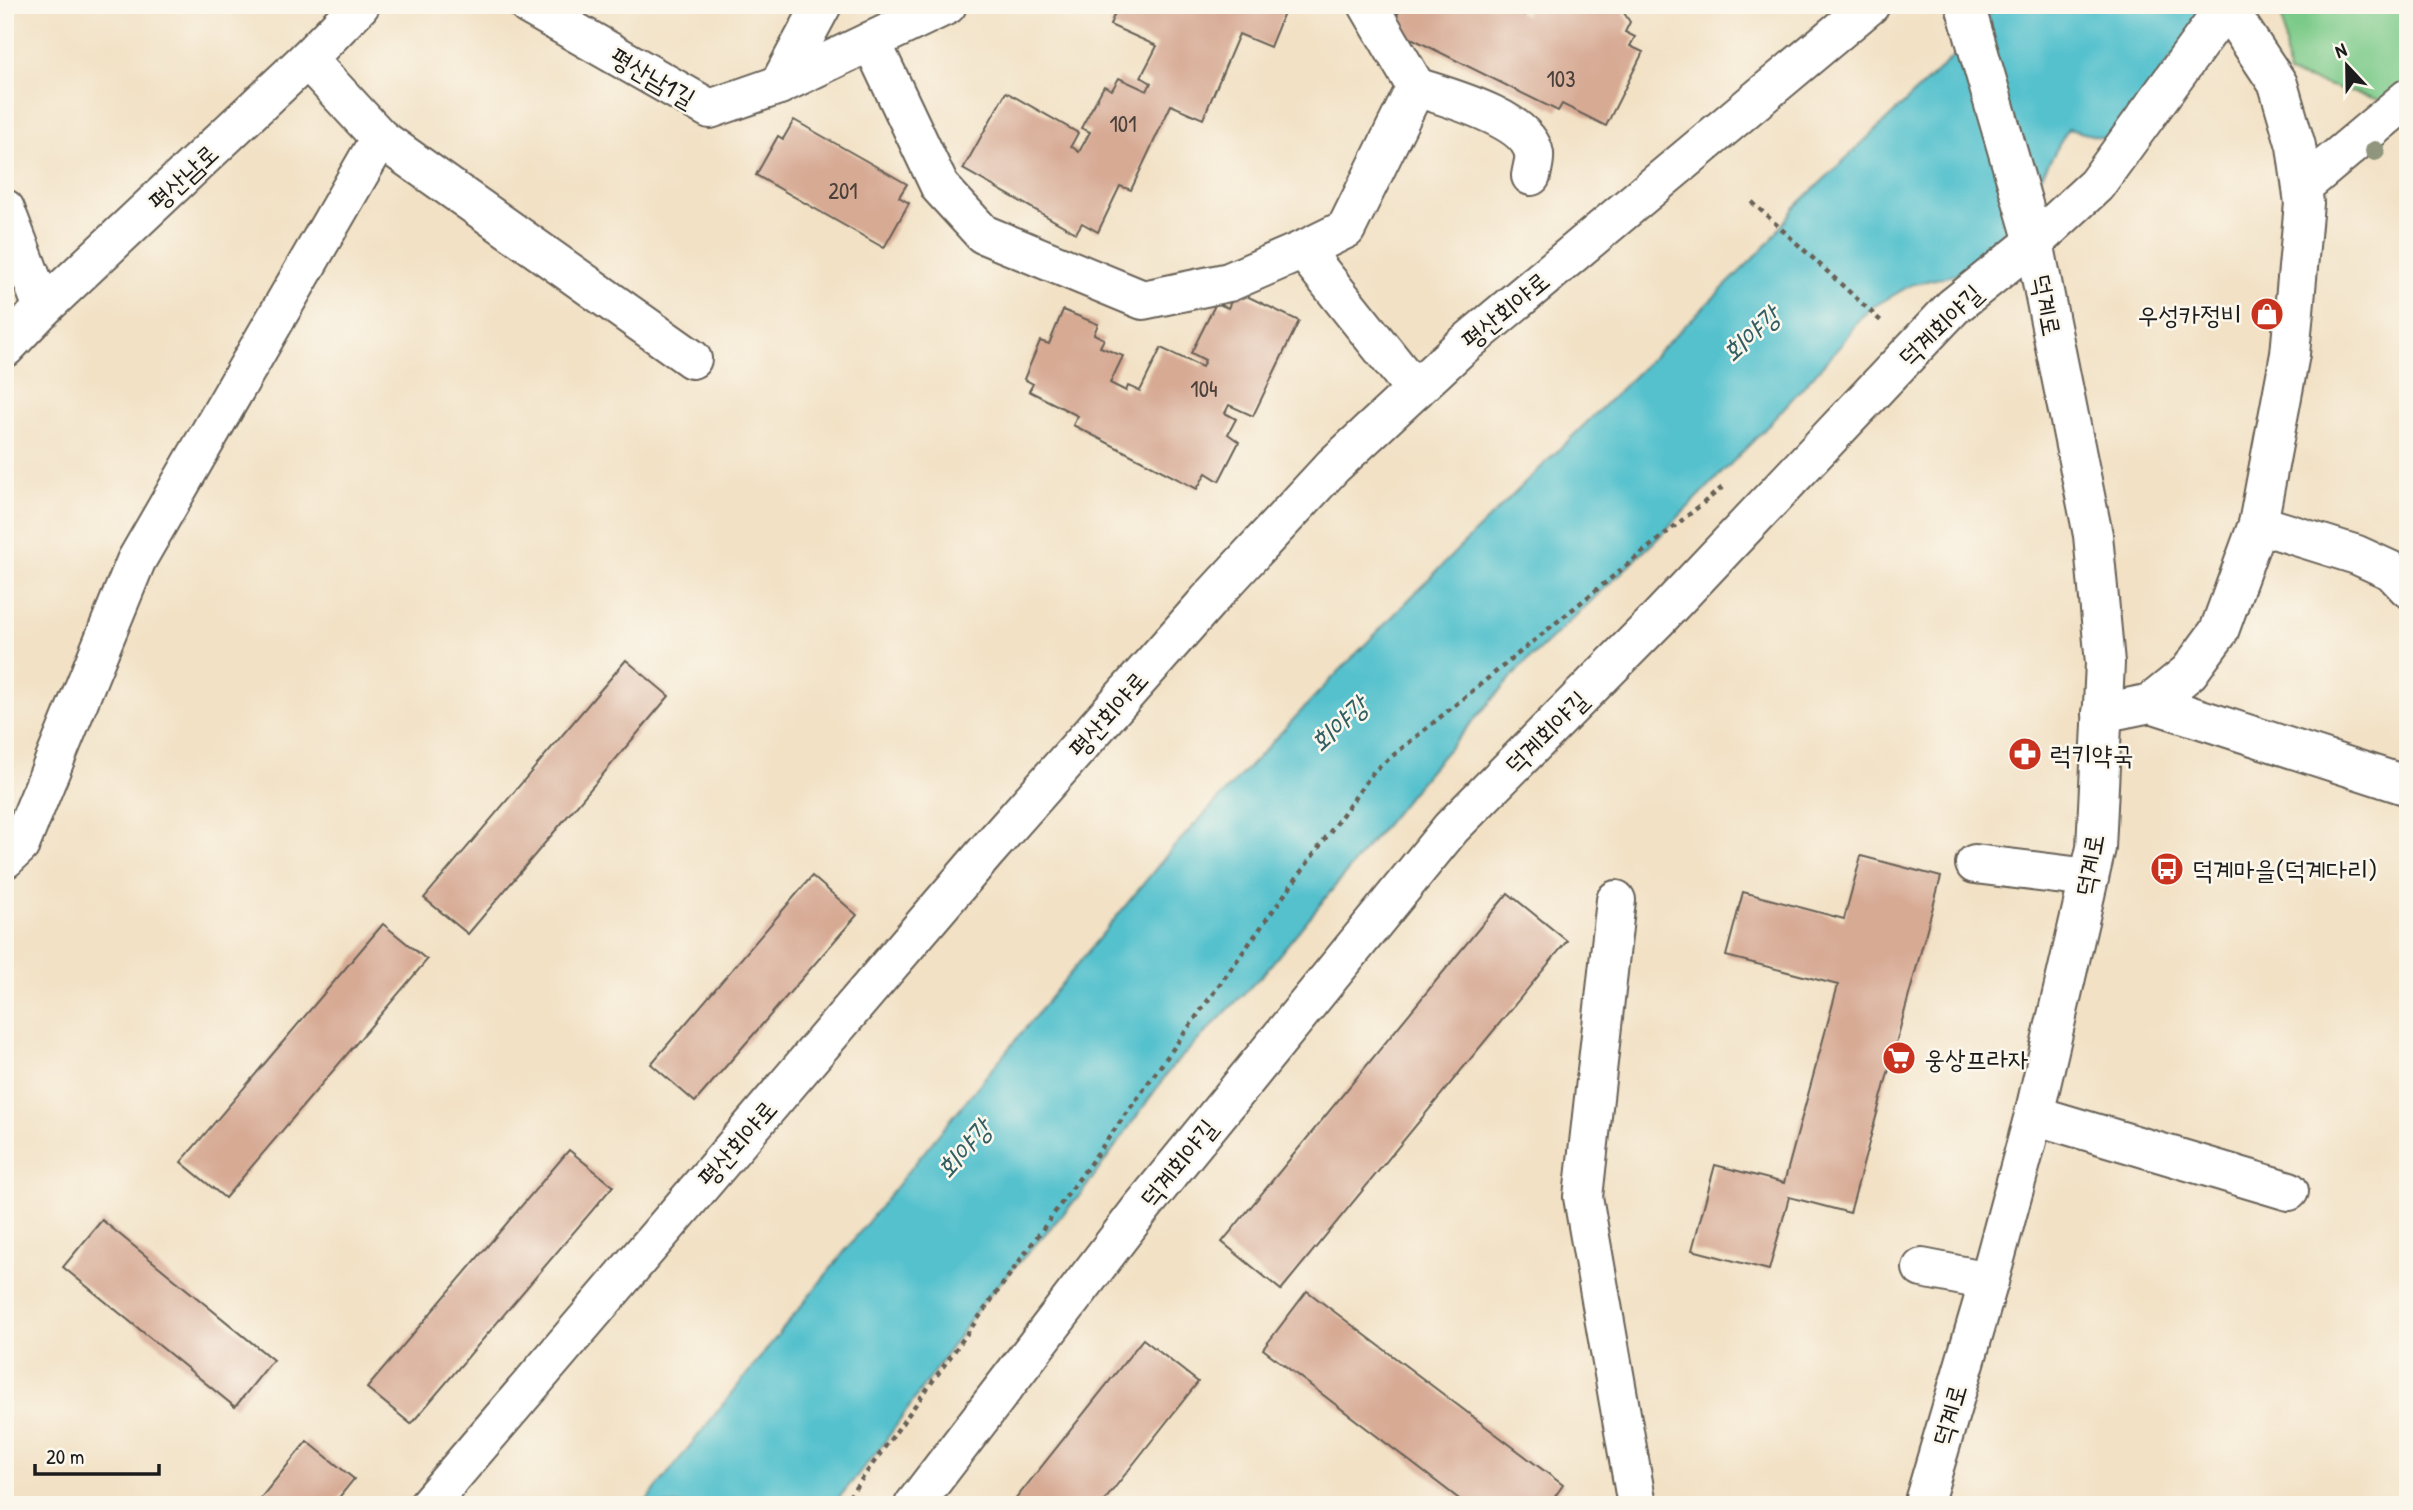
<svg xmlns="http://www.w3.org/2000/svg" width="2413" height="1510" viewBox="0 0 2413 1510" font-family="'Patrick Hand','Poor Story',sans-serif">
  <style>
    .green { fill: #7cca89; stroke: #4c7352; stroke-width: 2 }
    .water { fill: #54c1cd; stroke: #386e74; stroke-width: 2 }
    .building { fill: #d7aa94 }
    .lines { fill: none; stroke-linecap: round; stroke-linejoin: round }
    .minor-casing { stroke: #676157; stroke-width: 42 }
    .path { stroke: #676157; stroke-width: 4.5; stroke-dasharray: 5 5; stroke-linecap: butt }
    .minor { stroke: #fff; stroke-width: 38 }
    .tree { fill: #8f967d }
    .labels { text-anchor: middle; dominant-baseline: central; stroke-width: 5; stroke-linejoin: round; paint-order: stroke }
    .number-label { font-size: 23px; fill: #4b403a }
    .street-label { font-size: 26px; fill: #1c1c1c; stroke: #fbf7ec }
    .poi-label { font-size: 26px; fill: #1c1c1c; stroke: #fbf7ec; text-anchor: start }
    .water-label { font-size: 28px; font-style: italic; fill: #325e63; stroke: #fbf7ec }
  </style>
  <rect width="100%" height="100%" fill="#fbf7ec"/>
  <filter id="ink" filterUnits="userSpaceOnUse"><feTurbulence type="fractalNoise" baseFrequency=".0143" numOctaves="2"/><feDisplacementMap in="SourceGraphic" scale="14" xChannelSelector="R" yChannelSelector="G"/><feConvolveMatrix kernelMatrix="1 2 1 2 8 2 1 2 1" color-interpolation-filters="sRGB"/></filter>
  <filter id="wash" filterUnits="userSpaceOnUse"><feTurbulence type="fractalNoise" baseFrequency=".00686" numOctaves="4" result="noise"/><feDisplacementMap in="SourceGraphic" scale="28" xChannelSelector="R" yChannelSelector="G"/><feGaussianBlur stdDeviation="1.57" result="paint"/><feColorMatrix in="noise" values="0 0 0 0 0 0 0 0 0 0 0 0 0 0 0 0 0 1.4 0 .05"/><feComposite in="paint" operator="in"/></filter>
  <g filter="url(#wash)">
    <rect width="100%" height="100%" fill="#f2e1c5"/>
    <path class="green" d="M2281,5H2408V108L2288,74Z"/>
    <path class="water" d="M1996,5H2210L2111,140L2068,129L1990,267L1913,284L1873,307L1859,319L1841,345L1762,432L1656,540L1521,667L1430,770L1265,972L1172,1067L1082,1193L982,1303L884,1443L833,1505H643L902,1179L1171,850L1318,693L1459,548L1769,243L1794,208L1963,47Z"/>
    <g id="blocks">
      <g class="building">
        <path d="M1118,5H1287L1270,47L1239,34L1203,119L1171,105L1131,190L1120,186L1098,232L1082,223L1076,233L963,169L1006,92L1078,133L1071,146L1079,152L1090,132L1081,128L1104,86L1112,90L1119,78L1147,91L1151,83L1141,77L1157,46L1110,25Z"/>
        <path d="M1402,5H1521L1518,12L1525,15L1529,5H1628L1624,13L1630,22L1625,32L1635,37L1630,46L1643,52L1606,126L1562,104L1558,111L1391,28Z"/>
        <path d="M794,120L907,184L899,197L909,203L884,248L756,175L778,136L783,139Z"/>
        <path d="M1236,291L1299,321L1253,416L1229,405L1225,413L1236,419L1228,434L1239,442L1219,481L1206,473L1197,489L1073,425L1078,416L1029,391L1033,384L1024,379L1040,341L1049,344L1063,310L1098,324L1094,334L1104,339L1100,347L1123,356L1110,383L1126,391L1128,386L1140,391L1161,348L1202,367L1205,360L1191,353L1216,303L1228,308Z"/>
        <path d="M626,660L669,696L468,934L424,898Z"/>
        <path d="M1861,856L1941,877L1850,1213L1789,1197L1769,1270L1692,1250L1715,1165L1784,1183L1838,985L1726,956L1743,892L1844,919Z"/>
        <path d="M812,876L857,915L695,1102L651,1064Z"/>
        <path d="M1508,893L1567,941L1281,1290L1222,1242Z"/>
        <path d="M383,924L427,960L225,1198L181,1162Z"/>
        <path d="M569,1150L613,1186L411,1424L367,1388Z"/>
        <path d="M102,1220L273,1360L235,1407L63,1267Z"/>
        <path d="M1307,1291L1563,1485L1549,1505H1467L1263,1349Z"/>
        <path d="M1143,1339L1198,1382L1101,1505H1011Z"/>
        <path d="M307,1441L354,1479L333,1505H255Z"/>
      </g>
    </g>
  </g>
  <g filter="url(#ink)">
    <use href="#blocks" fill-opacity="0" stroke="#676157" stroke-width="2"/>
    <g class="lines">
      <defs>
        <g id="minor">
          <path d="M528,5L710,109L779,85L822,5"/>
          <path d="M1368,5L1416,87L1346,229L1303,250L1415,390"/>
          <path d="M871,41L940,187L983,234L1143,300L1229,282L1303,250"/>
          <path d="M779,85L947,5"/>
          <path d="M1416,87C1446,97 1528,118 1534,154C1535,160 1532,169 1531,176"/>
          <path d="M380,138L692,359"/>
          <path d="M2302,187L2408,98"/>
          <path d="M5,209L43,308"/>
          <path d="M5,348L43,308L307,59L360,5"/>
          <path d="M2258,524L2357,555L2392,571L2408,588"/>
          <path d="M2151,703L2408,786"/>
          <path d="M2102,713L2151,703L2189,672L2219,631L2258,524L2290,354L2304,203L2296,146L2278,84L2226,6"/>
          <path d="M5,859L20,845L136,561L380,138L307,59"/>
          <path d="M1975,864L2089,878"/>
          <path d="M1616,900L1583,1197L1637,1505"/>
          <path d="M2034,1115L2289,1191"/>
          <path d="M1922,1268L1989,1281"/>
          <path d="M428,1505L986,852L1207,602L1333,466L1459,349L1870,5"/>
          <path d="M914,1505L1139,1211L1451,828L1656,621L1953,307L2034,242L2096,185L2227,5"/>
          <path d="M1923,1505L1989,1281L2034,1115L2096,848L2105,663L2093,535L2034,242L1965,5"/>
        </g>
      </defs>
      <use href="#minor" class="minor-casing"/>
      <g class="path">
        <path d="M1752,202L1882,322"/>
        <path d="M843,1505L1374,771L1724,486"/>
      </g>
      <use href="#minor" class="minor"/>
    </g>
    <circle class="tree" cx="2375" cy="151" r="10"/>
  </g>
  <defs>
    <symbol id="shop-disc" viewBox="-11 -11 22 22"><circle r="9.5" fill="#c8321e" stroke="#fbf7ec"/><path d="M-5-2.5h2.3a2.7 3.5 0 0 1 5.4 0H5L5.5 6h-11ZM-1.5-2.5h3a1.5 2.3 0 0 0-3 0Z" fill="#fff"/></symbol>
    <symbol id="pharmacy-disc" viewBox="-11 -11 22 22"><circle r="9.5" fill="#c8321e" stroke="#fbf7ec"/><path d="M-2-6h4v4h4v4h-4v4h-4v-4h-4v-4h4Z" fill="#fff"/></symbol>
    <symbol id="bus-disc" viewBox="-11 -11 22 22"><circle r="9.5" fill="#c8321e" stroke="#fbf7ec"/><path d="M-5-6H5V4H4V6H2V4H-2V6H-4V4H-5ZM-3.5-4V0h7V-4ZM-3.5 1.2v1.5H-2V1.2ZM2 1.2v1.5H3.5V1.2Z" fill="#fff"/></symbol>
    <symbol id="supermarket-disc" viewBox="-11 -11 22 22"><circle r="9.5" fill="#c8321e" stroke="#fbf7ec"/><path d="M-6-5.5h2.5l.6 2H6L4.5 2H-2.5L-4.4-4H-6ZM-1.5 3.2a1.3 1.3 0 1 0 .1 0ZM3 3.2a1.3 1.3 0 1 0 .1 0Z" fill="#fff"/></symbol>
  </defs>
  <g fill-rule="evenodd">
    <use href="#shop-disc" x="2248" y="295" width="38" height="38"/>
    <use href="#pharmacy-disc" x="2006" y="735" width="38" height="38"/>
    <use href="#bus-disc" x="2148" y="850" width="38" height="38"/>
    <use href="#supermarket-disc" x="1880" y="1039" width="38" height="38"/>
  </g>
  <g class="labels">
    <g class="number-label">
      <text x="1561" y="78">103</text>
      <text x="1123" y="123">101</text>
      <text x="843" y="190">201</text>
      <text x="1204" y="388">104</text>
    </g>
    <g class="street-label">
      <text transform="translate(653 77) rotate(30)">평산남1길</text>
      <text transform="translate(183 177) rotate(-43)">평산남로</text>
      <text transform="translate(2047 305) rotate(79)">덕계로</text>
      <text transform="translate(1505 310) rotate(-40)">평산회야로</text>
      <text transform="translate(1940 325) rotate(-44)">덕계회야길</text>
      <text transform="translate(1108 714) rotate(-49)">평산회야로</text>
      <text transform="translate(1546 732) rotate(-45)">덕계회야길</text>
      <text transform="translate(2089 865) rotate(-80)">덕계로</text>
      <text transform="translate(737 1143) rotate(-49)">평산회야로</text>
      <text transform="translate(1178 1163) rotate(-51)">덕계회야길</text>
      <text transform="translate(1949 1415) rotate(-74)">덕계로</text>
    </g>
    <g class="poi-label">
      <text x="2242" y="314" text-anchor="end">우성카정비</text>
      <text x="2050" y="754">럭키약국</text>
      <text x="2192" y="869">덕계마을(덕계다리)</text>
      <text x="1924" y="1058">웅상프라자</text>
    </g>
    <g class="water-label">
      <text transform="translate(1751 334) rotate(-43)">회야강</text>
      <text transform="translate(1339 724) rotate(-43)">회야강</text>
      <text transform="translate(964 1149) rotate(-49)">회야강</text>
    </g>
  </g>
  <rect width="2413" height="1510" fill="none" stroke="#fbf7ec" stroke-width="28"/>
  <g transform="translate(2347 66) rotate(338)" stroke="#fbf7ec" stroke-width="5" paint-order="stroke">
  <path d="M0-5L12 26L0 18L-12 26Z" fill="#1c1c1c"/>
  <text y="-10" font-size="19" font-weight="bold" text-anchor="middle" fill="#1c1c1c">N</text>
  </g>
  <path d="M35 1464v10h124v-10" fill="none" stroke="#1c1c1c" stroke-width="3.5"/>
  <text x="46" y="1464" font-size="21" fill="#1c1c1c" stroke="#fbf7ec" stroke-width="5" paint-order="stroke">20 m</text>
</svg>
